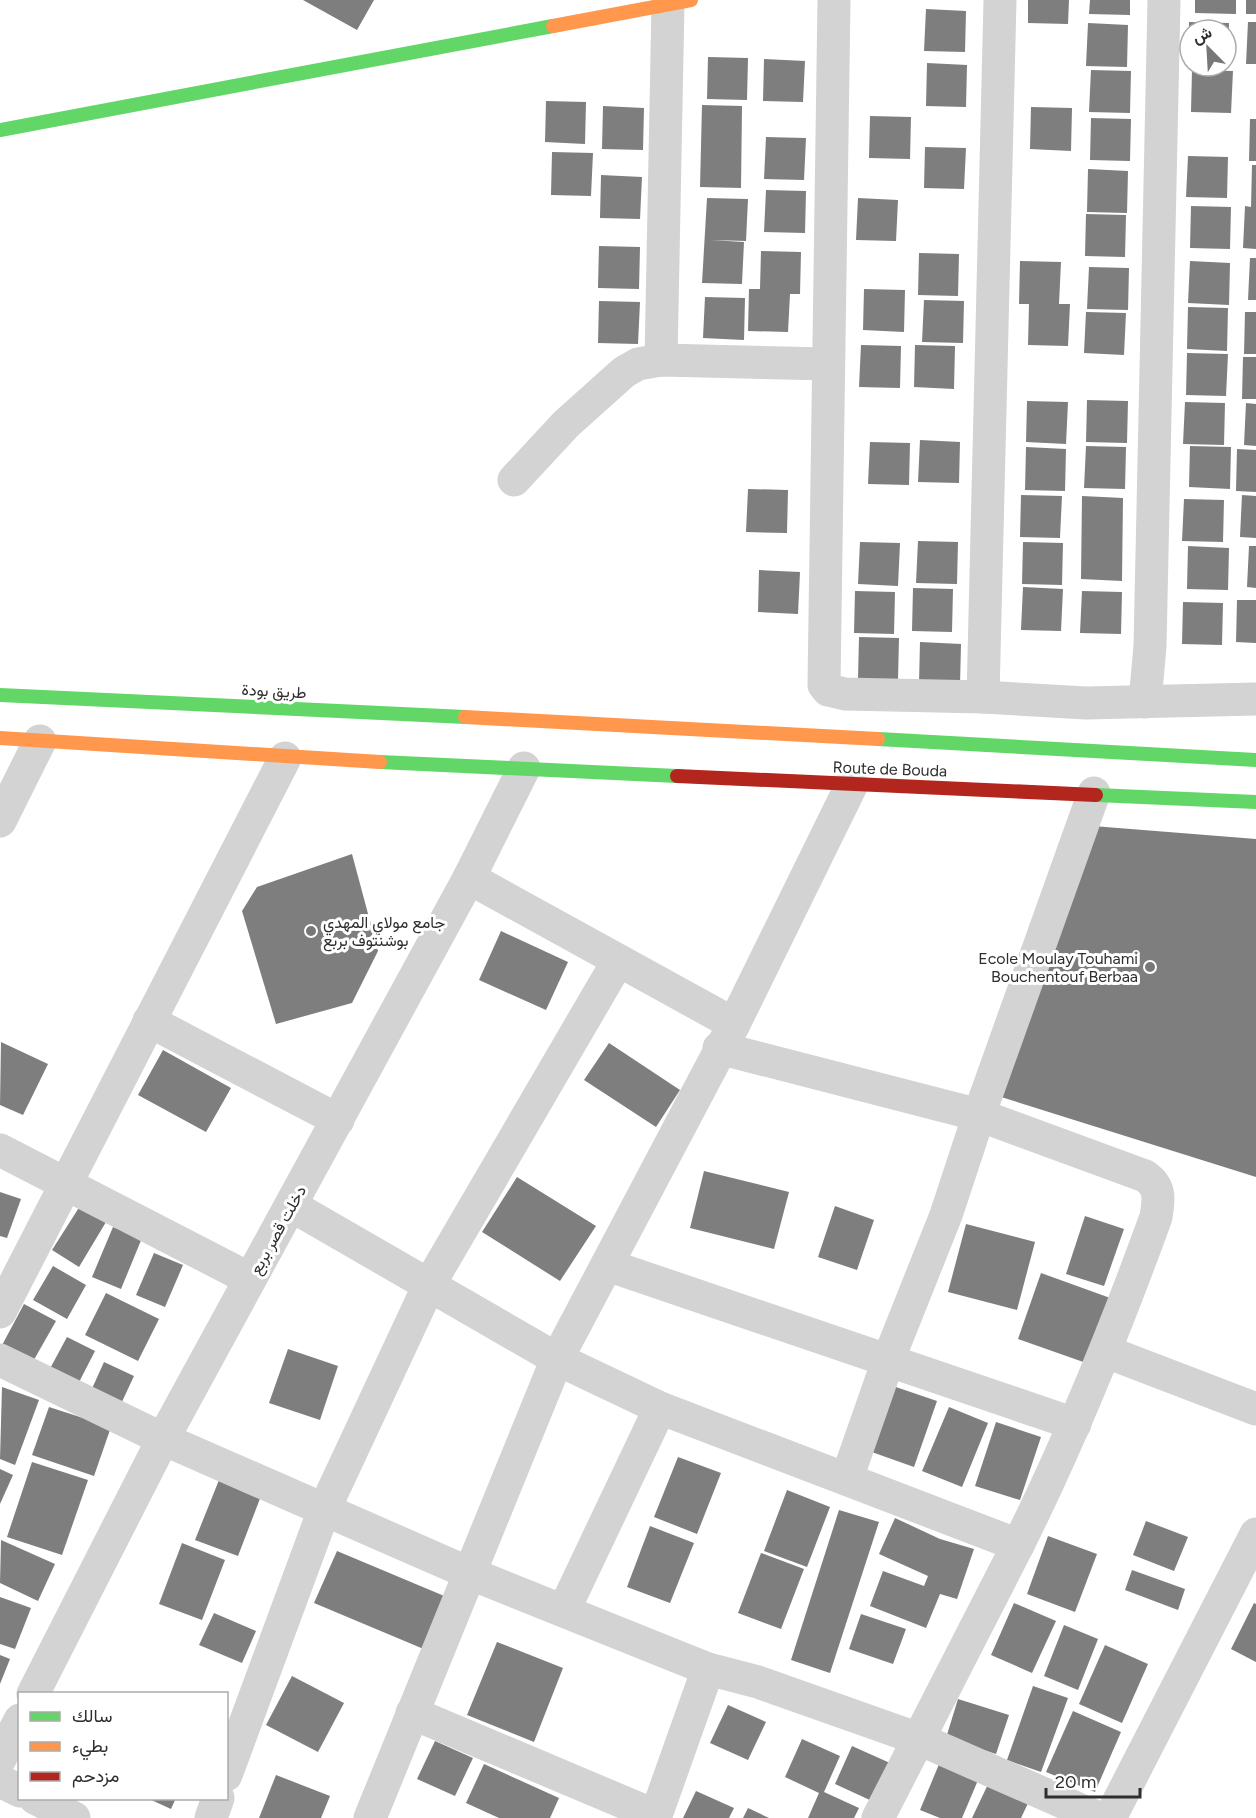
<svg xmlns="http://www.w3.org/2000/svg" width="1256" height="1818" viewBox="0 0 1256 1818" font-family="Figtree,Vazirmatn,sans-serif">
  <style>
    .building { fill: #7e7e7e }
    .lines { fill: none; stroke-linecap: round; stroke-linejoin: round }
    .street { stroke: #d3d3d3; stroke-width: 33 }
    .fast { stroke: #63d668; stroke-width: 14 }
    .slow { stroke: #ff974d; stroke-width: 14 }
    .jam { stroke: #b3261e; stroke-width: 14 }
    .poi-dot { fill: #777; stroke: #fff; stroke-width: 2 }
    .labels { text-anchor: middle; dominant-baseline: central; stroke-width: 6; stroke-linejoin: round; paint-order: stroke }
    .street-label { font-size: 16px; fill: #2e2e2e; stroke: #fff }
    .poi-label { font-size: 16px; fill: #2e2e2e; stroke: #fff; text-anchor: start }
  </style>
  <rect width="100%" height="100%" fill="#fff"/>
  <g class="building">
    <path d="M303,0H374L357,30Z"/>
    <path d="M1028,0H1069L1068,24L1028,23Z"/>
    <path d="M1090,0H1130V15L1089,14Z"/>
    <path d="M1195,0H1236V14L1195,13Z"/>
    <rect x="1246" y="0" width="10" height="14"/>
    <path d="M926,9L966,11L965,52L924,51Z"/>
    <path d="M1189,22L1229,23L1228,65H1226V30H1189Z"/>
    <path d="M1248,22H1256V64H1246Z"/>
    <path d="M1088,23L1128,25L1127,67L1086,66Z"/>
    <path d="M708,57L748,58L747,100L707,99Z"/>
    <path d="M764,59L805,61L803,102L763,101Z"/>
    <path d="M927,63L967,65L966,107L926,106Z"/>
    <path d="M1091,70L1131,71L1130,113L1089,112Z"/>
    <path d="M1192,70L1233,71L1231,113L1191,112Z"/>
    <path d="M546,101L586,102L585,144L545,142Z"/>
    <path d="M702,105L742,106L741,188L700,187Z"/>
    <path d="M603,106L644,108L643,150L602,149Z"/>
    <path d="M1031,107L1072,108L1071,151L1030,149Z"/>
    <path d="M870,116L911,117L910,159L869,158Z"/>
    <path d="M1091,118L1131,119L1130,161L1090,160Z"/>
    <path d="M1250,119H1256V161H1249Z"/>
    <path d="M766,137L806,138L804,180L764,179Z"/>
    <path d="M925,147L966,148L964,189L924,188Z"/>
    <path d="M552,152L593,153L591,196L551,195Z"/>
    <path d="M1188,156L1228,157L1227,198L1186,197Z"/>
    <path d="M1252,165H1256V249L1243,248L1245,206L1251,207Z"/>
    <path d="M1088,169L1128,171L1127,213L1087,212Z"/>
    <path d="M601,175L642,177L640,219L600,218Z"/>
    <path d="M766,190L806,191L805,233L764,232Z"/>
    <path d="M707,198L748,199L746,241L711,240L744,242L742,284L702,283Z"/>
    <path d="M858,198L898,200L896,241L856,240Z"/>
    <path d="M1191,206L1231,207L1230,249L1190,248Z"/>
    <path d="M1086,214L1126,215L1125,257L1085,256Z"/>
    <path d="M599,246L640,247L639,289L598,288Z"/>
    <path d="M761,251L801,252L800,294H790L788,332L748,331L749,289H760Z"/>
    <path d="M919,253L959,254L958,296L918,295Z"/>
    <path d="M1250,258H1256V300H1248Z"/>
    <path d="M1020,261L1061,262L1059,304H1070L1068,346L1028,345L1029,304H1019Z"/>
    <path d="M1190,261L1230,263L1229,305L1188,303Z"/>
    <path d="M1089,267L1129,268L1128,310L1087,309Z"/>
    <path d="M864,289L905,290L904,332L863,330Z"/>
    <path d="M705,297L745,298L744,340L703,338Z"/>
    <path d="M924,300L964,301L963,343L922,342Z"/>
    <path d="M599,301L640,302L638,344L598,343Z"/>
    <path d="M1188,307L1228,308L1227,351L1187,349Z"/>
    <path d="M1086,312L1126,313L1124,355L1084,353Z"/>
    <path d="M1245,312H1256V354H1244Z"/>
    <path d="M861,345L901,346L900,388L859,387Z"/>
    <path d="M915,345L955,346L954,389L914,387Z"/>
    <path d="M1187,353L1228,354L1226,396L1186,395Z"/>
    <path d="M1243,357H1256V399H1242Z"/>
    <path d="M1087,400L1128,401L1127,443L1086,442Z"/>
    <path d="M1027,401L1068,402L1066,444L1026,442Z"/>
    <path d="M1185,402L1225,403L1224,445L1183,444Z"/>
    <path d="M1246,403L1256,404V446L1244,445Z"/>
    <path d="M920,440L960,442L959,483L918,482Z"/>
    <path d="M870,442L910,443L909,485L868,484Z"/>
    <path d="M1086,446L1126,447L1125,489L1084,488Z"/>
    <path d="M1190,446L1231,447L1230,489L1189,487Z"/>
    <path d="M1026,447L1066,449L1065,491L1025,490Z"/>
    <path d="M1237,449L1256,450V492L1236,491Z"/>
    <path d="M748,489L788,490L787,533L746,532Z"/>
    <path d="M1021,495L1062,496L1060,538L1020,537Z"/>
    <path d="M1242,495L1256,496V538L1240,537Z"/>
    <path d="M1082,496L1123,498L1122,581L1081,579Z"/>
    <path d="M1184,499L1224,500L1223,542L1182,541Z"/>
    <path d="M918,541L958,542L957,584L916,583Z"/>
    <path d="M860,542L900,543L898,586L858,584Z"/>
    <path d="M1023,542L1063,543L1062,585L1022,584Z"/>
    <path d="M1188,546L1229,548L1228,590L1187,589Z"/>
    <path d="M1249,546H1256V588L1247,587Z"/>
    <path d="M759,570L800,572L798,614L758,612Z"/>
    <path d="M1023,587L1063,589L1061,631L1021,630Z"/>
    <path d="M913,588L953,589L952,632L912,631Z"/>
    <path d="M855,591L895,592L894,634L854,633Z"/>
    <path d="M1082,591L1122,592L1121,634L1080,633Z"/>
    <path d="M1237,600H1256V643L1236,642Z"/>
    <path d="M1183,602L1223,603L1222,645L1182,644Z"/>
    <path d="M859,637L899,638L898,680L858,679Z"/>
    <path d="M920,642L961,644L960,685L919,684Z"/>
    <path d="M1093,826L1256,839V1177L998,1096Z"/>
    <path d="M352,854L378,951L352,1003L276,1024L242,911L257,887Z"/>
    <path d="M501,931L568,962L546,1010L479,980Z"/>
    <path d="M1,1042L48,1064L23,1115L0,1105Z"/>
    <path d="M609,1043L680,1090L656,1127L584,1080Z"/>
    <path d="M163,1050L231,1088L206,1132L138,1095Z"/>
    <path d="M704,1171L789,1192L774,1249L690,1228Z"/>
    <path d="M517,1177L596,1226L560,1281L482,1232Z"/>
    <path d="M0,1192L21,1199L7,1238L0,1236Z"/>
    <path d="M80,1206L106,1222L79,1267L52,1250Z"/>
    <path d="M835,1206L874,1220L857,1270L818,1257Z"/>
    <path d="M1085,1216L1124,1229L1104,1286L1066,1274Z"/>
    <path d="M966,1224L1035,1242L1017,1310L948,1292Z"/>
    <path d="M113,1227L142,1238L121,1289L92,1277Z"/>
    <path d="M154,1253L183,1265L165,1307L136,1295Z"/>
    <path d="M53,1266L86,1285L67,1319L33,1300Z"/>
    <path d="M1041,1273L1113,1299L1089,1364L1018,1339Z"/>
    <path d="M106,1293L159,1319L138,1361L85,1335Z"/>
    <path d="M24,1304L56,1321L31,1365L0,1349Z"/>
    <path d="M67,1337L95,1351L75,1390L46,1376Z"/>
    <path d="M288,1349L338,1366L320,1420L269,1403Z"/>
    <path d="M104,1362L134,1376L120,1406L90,1393Z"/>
    <path d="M890,1385L937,1401L914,1467L866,1450Z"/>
    <path d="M2,1387L39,1400L15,1465L0,1459Z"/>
    <path d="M49,1407L111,1427L94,1476L32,1455Z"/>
    <path d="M949,1407L988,1423L962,1487L922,1471Z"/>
    <path d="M996,1422L1041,1437L1020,1500L975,1486Z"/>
    <path d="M678,1457L721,1473L697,1534L654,1517Z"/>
    <path d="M32,1462L88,1480L62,1555L7,1537Z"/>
    <path d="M0,1469L13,1475L0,1504Z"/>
    <path d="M219,1480L261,1496L238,1556L195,1540Z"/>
    <path d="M787,1490L830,1507L807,1567L764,1551Z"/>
    <path d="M839,1510L879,1522L830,1673L791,1660Z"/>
    <path d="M895,1518L940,1539L974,1549L957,1599L940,1594L926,1628L870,1606L883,1571L924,1586L928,1576L879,1554Z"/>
    <path d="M1146,1521L1188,1537L1174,1571L1133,1555Z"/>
    <path d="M650,1526L694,1543L670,1603L627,1587Z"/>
    <path d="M1048,1536L1097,1554L1075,1612L1027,1594Z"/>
    <path d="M1,1540L55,1564L38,1601L0,1583Z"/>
    <path d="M182,1543L225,1560L202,1620L159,1604Z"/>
    <path d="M337,1551L449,1598L426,1650L314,1603Z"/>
    <path d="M761,1553L804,1569L781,1629L738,1613Z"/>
    <path d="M1132,1570L1185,1589L1178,1610L1125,1590Z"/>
    <path d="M0,1597L31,1608L15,1649L0,1644Z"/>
    <path d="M1014,1603L1056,1621L1032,1673L991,1655Z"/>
    <path d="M1254,1603L1256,1604V1662L1231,1649Z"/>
    <path d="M214,1613L256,1631L242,1663L199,1645Z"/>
    <path d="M861,1614L906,1629L893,1664L849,1649Z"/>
    <path d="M1064,1625L1098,1639L1078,1690L1044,1676Z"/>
    <path d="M497,1642L563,1668L534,1742L467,1715Z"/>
    <path d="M1105,1645L1148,1664L1122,1723L1079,1704Z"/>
    <path d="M0,1655L10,1659L0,1684Z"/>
    <path d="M292,1676L344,1703L318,1752L266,1725Z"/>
    <path d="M1033,1686L1068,1698L1041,1772L1007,1760Z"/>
    <path d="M958,1699L1009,1715L996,1754L946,1738Z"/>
    <path d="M728,1705L766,1722L748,1760L710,1743Z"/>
    <path d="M1073,1711L1121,1732L1095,1792L1046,1772Z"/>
    <path d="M802,1739L840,1756L824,1792L859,1808L854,1818H808L819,1793L785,1777Z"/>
    <path d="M435,1741L473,1758L455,1796L417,1779Z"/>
    <path d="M852,1746L890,1763L872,1801L835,1784Z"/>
    <path d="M942,1757L981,1773L962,1818H940L920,1810Z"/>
    <path d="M484,1764L559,1798L550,1818H499L466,1803Z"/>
    <path d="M276,1775L330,1796L321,1818H259Z"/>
    <path d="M991,1778L1031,1797L1021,1818H972Z"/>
    <path d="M696,1791L734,1808L729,1818H683Z"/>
    <path d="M147,1798H176L171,1809Z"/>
    <path d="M748,1808L769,1818H743Z"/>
  </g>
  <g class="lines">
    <g class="street">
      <path d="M834,0L824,685L828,690L845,694L983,697L1086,703L1256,699"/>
      <path d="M661,360L668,4"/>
      <path d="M514,480L566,424L624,372L638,364L661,360L828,364"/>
      <path d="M983,697L1000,0"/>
      <path d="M1145,702L1150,646L1164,0"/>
      <path d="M0,821L40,741"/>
      <path d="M469,878L734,1024"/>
      <path d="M149,1021L338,1120"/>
      <path d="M719,1048L979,1115L1145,1176C1161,1187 1159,1199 1156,1217C1115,1330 1072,1437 1018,1545"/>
      <path d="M0,1150L250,1279"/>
      <path d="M292,1206L557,1359L660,1408L1018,1545L878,1818"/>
      <path d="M607,1265L1075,1424"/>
      <path d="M0,1312L285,758"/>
      <path d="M1107,1352L1256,1409"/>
      <path d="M0,1360L163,1439L469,1573L708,1669L758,1682L919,1739L1099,1818"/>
      <path d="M847,1478L889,1358L946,1215L979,1115L1094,793"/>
      <path d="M564,1610L660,1408"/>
      <path d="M33,1694L163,1439L469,878L524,768"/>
      <path d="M412,1713L656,1816"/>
      <path d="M0,1759L20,1720"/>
      <path d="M226,1775L324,1510L429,1285L618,961"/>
      <path d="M0,1781L20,1791"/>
      <path d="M35,1798L74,1818"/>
      <path d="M211,1818L218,1798"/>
      <path d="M370,1818L557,1359L734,1024L852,784"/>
      <path d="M655,1818L708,1669"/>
      <path d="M1110,1818L1256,1534"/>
    </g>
    <g class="fast">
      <path d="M0,130L553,26"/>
      <path d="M0,695L465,717"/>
      <path d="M878,739L1256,760"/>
      <path d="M380,762L677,776"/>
      <path d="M1096,795L1256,802"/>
    </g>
    <g class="slow">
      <path d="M553,26L691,0"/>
      <path d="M465,717L878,739"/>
      <path d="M0,738L380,762"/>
    </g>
    <path class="jam" d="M677,776L1096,795"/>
  </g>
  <g class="poi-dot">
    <circle cx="311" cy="931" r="6"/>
    <circle cx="1150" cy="967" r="6"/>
  </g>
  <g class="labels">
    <g class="street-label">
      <text transform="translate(274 691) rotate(3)">طريق بودة</text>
      <text transform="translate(890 769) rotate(2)">Route de Bouda</text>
      <text transform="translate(278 1230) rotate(-61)">دخلت قصر بربع</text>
    </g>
    <g class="poi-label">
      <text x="323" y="922">جامع مولاي المهدي<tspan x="323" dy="18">بوشنتوف بربع</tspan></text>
      <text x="1138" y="958" text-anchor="end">Ecole Moulay Touhami<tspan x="1138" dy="18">Bouchentouf Berbaa</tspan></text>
    </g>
  </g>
  <rect x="18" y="1692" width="210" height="108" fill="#ffffff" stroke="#ababab" stroke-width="1.5"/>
  <rect x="30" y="1712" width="30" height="9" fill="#63d668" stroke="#ababab" stroke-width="1.5"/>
  <text x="72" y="1722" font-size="18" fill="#2e2e2e">سالك</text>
  <rect x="30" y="1742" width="30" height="9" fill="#ff974d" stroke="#ababab" stroke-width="1.5"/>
  <text x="72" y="1752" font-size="18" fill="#2e2e2e">بطيء</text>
  <rect x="30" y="1772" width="30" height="9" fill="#b3261e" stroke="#ababab" stroke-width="1.5"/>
  <text x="72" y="1782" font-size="18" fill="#2e2e2e">مزدحم</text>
  <g transform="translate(1208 48) rotate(336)"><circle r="28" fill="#ffffff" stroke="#ababab" stroke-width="1.5"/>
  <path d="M0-4.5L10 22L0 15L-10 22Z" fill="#777777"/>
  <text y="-9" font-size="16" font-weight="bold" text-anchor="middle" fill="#2e2e2e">ش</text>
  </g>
  <path d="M1046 1788v9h94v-9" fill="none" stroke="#2e2e2e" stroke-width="3"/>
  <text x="1055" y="1788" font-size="18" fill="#2e2e2e" stroke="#ffffff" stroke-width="4.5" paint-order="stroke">20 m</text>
</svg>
